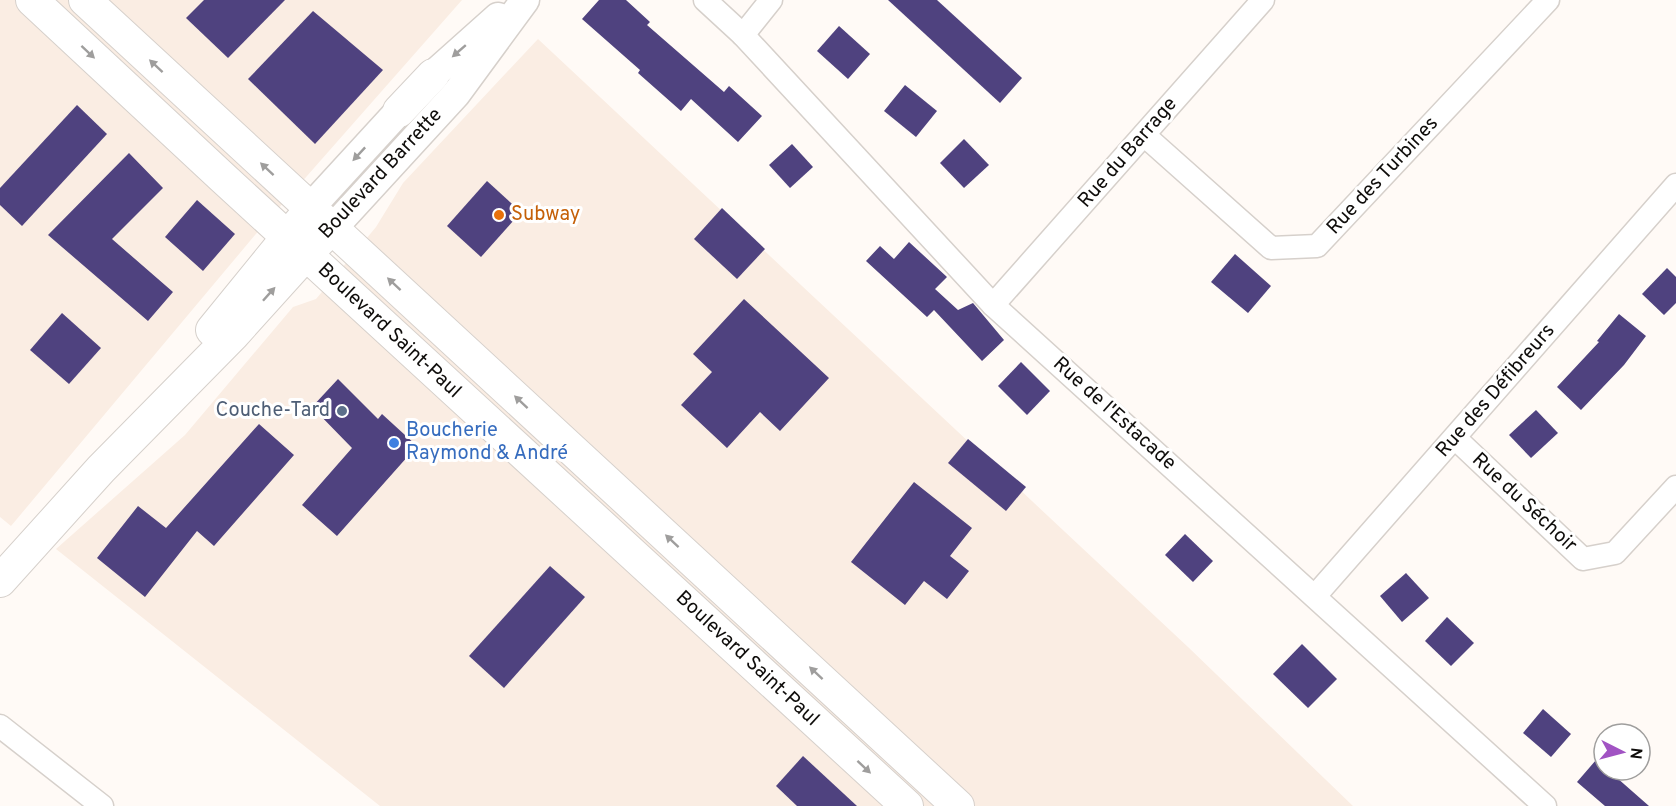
<svg xmlns="http://www.w3.org/2000/svg" width="1676" height="806" viewBox="0 0 1676 806" font-family="Overpass,sans-serif">
  <style>
    .built { fill: #faede3 }
    .building { fill: #4f427f }
    .lines { fill: none; stroke-linecap: round; stroke-linejoin: round }
    .minor-casing { stroke: #d6d0cb; stroke-width: 25 }
    .tertiary-casing { stroke: #d6d0cb; stroke-width: 31 }
    .secondary-casing { stroke: #d6d0cb; stroke-width: 34 }
    .minor { stroke: #fff; stroke-width: 22 }
    .tertiary { stroke: #fff; stroke-width: 28 }
    .secondary { stroke: #fff; stroke-width: 32 }
    .oneway { fill: #9f9e9d }
    .food-dot { fill: #e8710a; stroke: #fff; stroke-width: 2 }
    .service-dot { fill: #5c6f8a; stroke: #fff; stroke-width: 2 }
    .shop-dot { fill: #3f7fe0; stroke: #fff; stroke-width: 2 }
    .labels { text-anchor: middle; dominant-baseline: central; stroke-width: 6; stroke-linejoin: round; paint-order: stroke }
    .street-label { font-size: 20px; fill: #0f0d0b; stroke: #fff }
    .food-label { font-size: 20px; fill: #c56008; stroke: #fff; text-anchor: start }
    .service-label { font-size: 20px; fill: #4e5e75; stroke: #fff; text-anchor: end }
    .shop-label { font-size: 20px; fill: #366cbe; stroke: #fff; text-anchor: start }
  </style>
  <rect width="100%" height="100%" fill="#fffaf6"/>
  <g class="built">
    <path d="M0,0H462L255,235L11,526L0,517Z"/>
    <path d="M538,39L1188,647L1353,806H380L56,549L185,435L293,307L316,299L376,227L403,183Z"/>
  </g>
  <g class="building">
    <path d="M204,0H285L228,58L186,18Z"/>
    <path d="M599,0H626L650,22L647,25L724,92L729,86L762,116L738,142L691,99L681,111L638,73L640,70L582,19Z"/>
    <path d="M888,0H937L1022,78L1000,103Z"/>
    <path d="M313,11L383,70L315,144L248,79Z"/>
    <path d="M839,26L870,54L848,79L817,51Z"/>
    <path d="M905,85L937,111L916,137L884,111Z"/>
    <path d="M77,105L107,134L22,226L0,205V188Z"/>
    <path d="M964,139L989,165L964,188L940,163Z"/>
    <path d="M792,144L813,167L790,188L769,165Z"/>
    <path d="M129,153L163,188L112,239L173,292L148,321L48,235Z"/>
    <path d="M487,181L521,212L481,257L447,226Z"/>
    <path d="M197,200L235,234L203,271L165,237Z"/>
    <path d="M722,208L765,249L737,279L694,239Z"/>
    <path d="M909,242L947,277L935,289L958,310L973,303L1004,340L982,361L934,310L927,317L866,261L880,246L894,259Z"/>
    <path d="M1235,254L1271,286L1248,313L1211,282Z"/>
    <path d="M1667,268L1676,277V303L1664,315L1642,294Z"/>
    <path d="M744,299L829,378L780,431L760,412L727,448L681,405L712,372L693,354Z"/>
    <path d="M62,313L101,348L69,384L30,350Z"/>
    <path d="M1619,314L1646,336L1624,365L1581,410L1557,387L1599,342L1597,341Z"/>
    <path d="M1021,362L1050,391L1027,415L998,386Z"/>
    <path d="M338,379L378,419L382,414L417,446L337,536L302,505L352,448L312,407Z"/>
    <path d="M1536,410L1558,433L1531,458L1509,435Z"/>
    <path d="M259,424L294,455L214,546L197,531L145,597L97,558L138,506L166,528Z"/>
    <path d="M968,439L1026,487L1006,511L948,463Z"/>
    <path d="M914,482L972,528L950,556L969,571L947,599L924,581L905,605L851,562Z"/>
    <path d="M1185,534L1213,561L1193,582L1165,555Z"/>
    <path d="M550,566L585,597L504,688L469,656Z"/>
    <path d="M1406,573L1429,598L1402,622L1380,596Z"/>
    <path d="M1447,617L1474,643L1451,666L1425,641Z"/>
    <path d="M1302,644L1337,679L1308,708L1273,674Z"/>
    <path d="M1543,709L1571,734L1551,757L1523,733Z"/>
    <path d="M803,756L857,806H797L776,786Z"/>
    <path d="M1596,760L1604,767V770H1608L1649,806H1605L1577,782Z"/>
  </g>
  <g class="lines">
    <defs>
      <g id="minor">
        <path d="M705,0L743,35L993,305L1545,806"/>
        <path d="M743,35L771,0"/>
        <path d="M1144,135L1271,248L1317,246L1548,0"/>
        <path d="M993,305L1263,0"/>
        <path d="M1455,438L1583,559L1615,553L1676,487"/>
        <path d="M1315,596L1676,185"/>
        <path d="M0,726L102,806"/>
      </g>
      <g id="tertiary">
        <path d="M433,75L498,17"/>
        <path d="M310,208L399,111"/>
        <path d="M333,228L456,94L525,0"/>
      </g>
      <g id="secondary">
        <path d="M32,0L222,177L907,806"/>
        <path d="M85,0L958,806"/>
        <path d="M399,111L433,75"/>
        <path d="M212,330L300,222"/>
        <path d="M0,581L101,469L233,335L306,254L321,239"/>
      </g>
    </defs>
    <use href="#minor" class="minor-casing"/>
    <use href="#tertiary" class="tertiary-casing"/>
    <use href="#secondary" class="secondary-casing"/>
    <use href="#minor" class="minor"/>
    <use href="#tertiary" class="tertiary"/>
    <use href="#secondary" class="secondary"/>
  </g>
  <defs><path id="oneway-solid" d="M-6-.8H1V-3.2L6.5 0L1 3.2V.8H-6Z" transform="scale(1.5)"/></defs>
  <g class="oneway">
    <use href="#oneway-solid" transform="translate(459 51) rotate(139)"/>
    <use href="#oneway-solid" transform="translate(88 52) rotate(43)"/>
    <use href="#oneway-solid" transform="translate(156 66) rotate(-137)"/>
    <use href="#oneway-solid" transform="translate(359 154) rotate(133)"/>
    <use href="#oneway-solid" transform="translate(267 169) rotate(-137)"/>
    <use href="#oneway-solid" transform="translate(394 284) rotate(-137)"/>
    <use href="#oneway-solid" transform="translate(269 294) rotate(-48)"/>
    <use href="#oneway-solid" transform="translate(521 402) rotate(-137)"/>
    <use href="#oneway-solid" transform="translate(672 541) rotate(-137)"/>
    <use href="#oneway-solid" transform="translate(816 673) rotate(-137)"/>
    <use href="#oneway-solid" transform="translate(864 767) rotate(43)"/>
  </g>
  <circle class="food-dot" cx="499" cy="215" r="6"/>
  <circle class="service-dot" cx="342" cy="411" r="6"/>
  <circle class="shop-dot" cx="394" cy="443" r="6"/>
  <g class="labels">
    <g class="street-label">
      <text transform="translate(1128 153) rotate(-49)">Rue du Barrage</text>
      <text transform="translate(381 174) rotate(-47)">Boulevard Barrette</text>
      <text transform="translate(1383 176) rotate(-47)">Rue des Turbines</text>
      <text transform="translate(389 331) rotate(43)">Boulevard Saint-Paul</text>
      <text transform="translate(1496 391) rotate(-49)">Rue des Défibreurs</text>
      <text transform="translate(1114 414) rotate(42)">Rue de l'Estacade</text>
      <text transform="translate(1524 503) rotate(43)">Rue du Séchoir</text>
      <text transform="translate(747 659) rotate(43)">Boulevard Saint-Paul</text>
    </g>
    <g class="food-label">
      <text x="511" y="215">Subway</text>
    </g>
    <g class="service-label">
      <text x="330" y="411">Couche-Tard</text>
    </g>
    <g class="shop-label">
      <text x="406" y="431">Boucherie<tspan x="406" dy="23">Raymond &amp; André</tspan></text>
    </g>
  </g>
  <g transform="translate(1622 752) rotate(96)"><circle r="28" fill="#ffffff" stroke="#9f9e9d" stroke-width="1.5"/>
  <path d="M0-4.5L10 22L0 15L-10 22Z" fill="#a153c3"/>
  <text y="-9" font-size="16" font-weight="bold" text-anchor="middle" fill="#0f0d0b">N</text>
  </g>
</svg>
